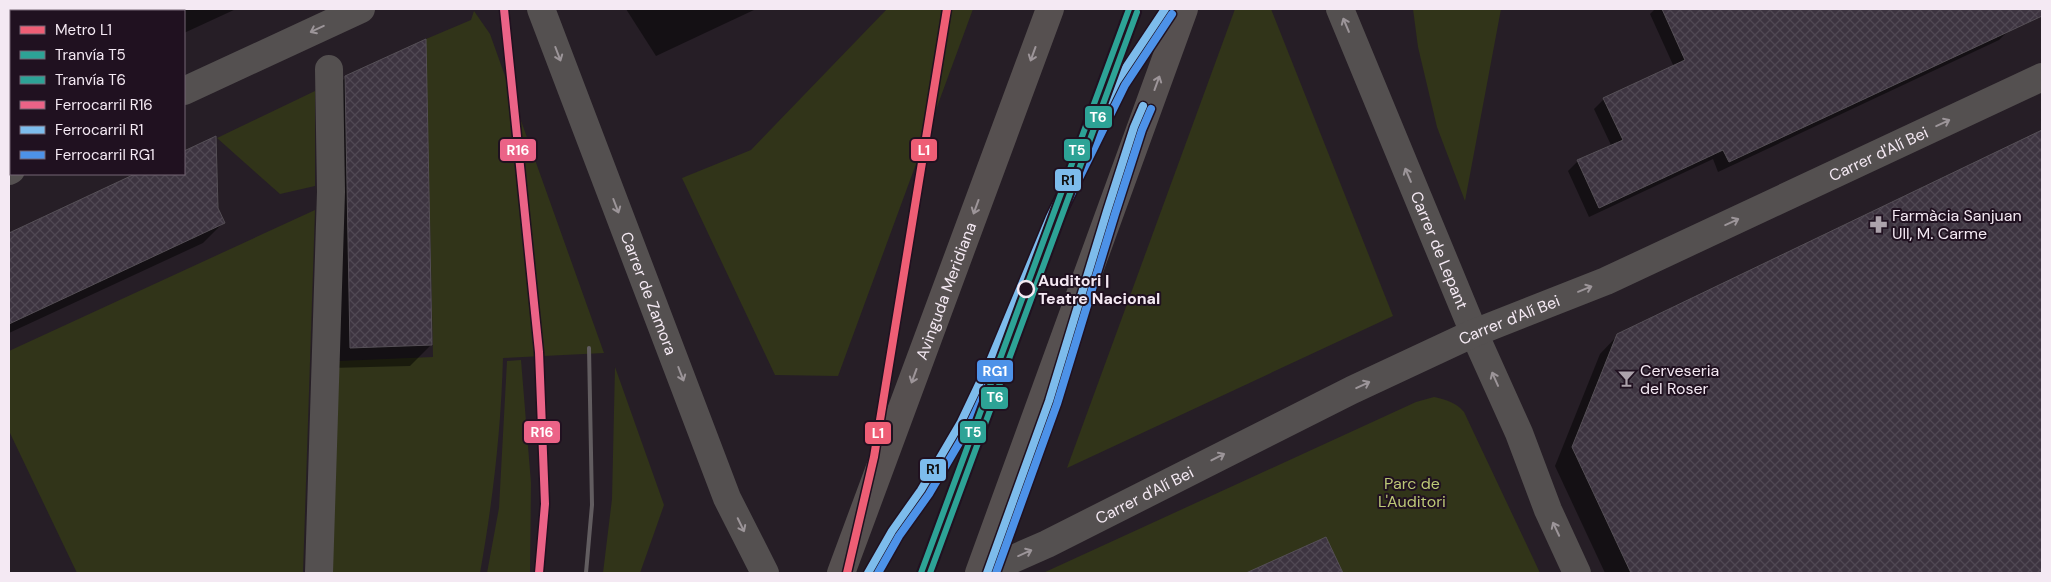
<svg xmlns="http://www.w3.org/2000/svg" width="2051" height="582" viewBox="0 0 2051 582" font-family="'DM Sans',sans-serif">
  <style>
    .green { fill: #313419 }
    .shadow { fill: #0007 }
    .building { fill: url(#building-cross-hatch); stroke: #554f56 }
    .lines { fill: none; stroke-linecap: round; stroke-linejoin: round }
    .street { stroke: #545050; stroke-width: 28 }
    .secondary { stroke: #565050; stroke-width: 28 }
    .rail { stroke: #625d60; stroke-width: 4 }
    .rail-1-casing { stroke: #201120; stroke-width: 11 }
    .rail-2-casing { stroke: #201120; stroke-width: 11 }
    .rail-3-casing { stroke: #201120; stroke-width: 11 }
    .rail-1 { stroke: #eb6387; stroke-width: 8 }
    .rail-2 { stroke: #7dbcec; stroke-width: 8 }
    .rail-3 { stroke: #4d92e8; stroke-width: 8 }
    .tram-1-casing { stroke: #201120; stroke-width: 10 }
    .tram-2-casing { stroke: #201120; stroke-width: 10 }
    .tram-1 { stroke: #2da396; stroke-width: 6 }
    .tram-2 { stroke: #2da396; stroke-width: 6 }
    .metro-1-casing { stroke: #201120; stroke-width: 11 }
    .metro-1 { stroke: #ee5e75; stroke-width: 8 }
    .oneway { stroke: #9c9599 }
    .oneway2 { stroke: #9d9599 }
    .stop-dot { fill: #201120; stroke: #f4e9f3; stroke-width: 2.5 }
    .labels { text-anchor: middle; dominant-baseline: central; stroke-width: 4; stroke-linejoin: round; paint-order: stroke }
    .street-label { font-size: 16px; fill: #f4e9f3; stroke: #201120 }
    .poi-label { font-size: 16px; fill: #f4e9f3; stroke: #201120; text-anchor: start }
    .stop-label { font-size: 16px; font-weight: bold; fill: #f4e9f3; stroke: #201120; text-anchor: start }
    .park-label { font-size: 16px; fill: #bcc776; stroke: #201120 }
    .line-badge { stroke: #201120; stroke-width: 2 }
    .badge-label { font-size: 14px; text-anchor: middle; font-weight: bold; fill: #fff }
    .pale-badge-label { font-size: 14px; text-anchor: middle; font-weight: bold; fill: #111 }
  </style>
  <defs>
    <pattern id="building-cross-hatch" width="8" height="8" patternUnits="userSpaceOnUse" patternTransform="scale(1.25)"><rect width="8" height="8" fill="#3d3440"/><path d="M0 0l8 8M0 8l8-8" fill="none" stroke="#504853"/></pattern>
  </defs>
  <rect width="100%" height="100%" fill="#261e26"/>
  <g class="green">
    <path d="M887,9H973L838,376L775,375L682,178L751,150Z"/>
    <path d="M1235,9H1271L1393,316L1067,468Z"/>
    <path d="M1413,9H1501L1465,201L1437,127L1418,47Z"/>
    <path d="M474,11L490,34L604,353L503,358C501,430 493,500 480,573H332L339,361L433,357L426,39L471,20Z"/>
    <path d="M315,91V186L280,194L217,138Z"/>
    <path d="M315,210L303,573H77L9,431V351Z"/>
    <path d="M521,360L531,483L530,573H487L499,508L507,361Z"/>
    <path d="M615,367L664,505L640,573H603L612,499Z"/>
    <path d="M1434,397C1447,400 1455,402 1464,412L1540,573H1043L1416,402Z"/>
  </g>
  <g class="shadow">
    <path d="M9,9H104V11H11V57L9,49Z"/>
    <path d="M148,9H236L184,33V11H149Z"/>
    <path d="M626,9H756L656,56Z"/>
    <path d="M1655,9H2017L2009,30L1999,40L1718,172L1713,159L1589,217L1568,171L1578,161L1611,145L1594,109L1604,99L1674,67L1650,14Z"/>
    <path d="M346,77L431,345L410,366L330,368L325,99Z"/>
    <path d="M2042,132V573H1605L1555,466L1600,354L1618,335Z"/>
    <path d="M215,138L216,209L223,223L203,243L9,333V234L138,174H184V152Z"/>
    <path d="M1326,538L1342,573H1273V572Z"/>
  </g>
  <g class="building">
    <path d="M1662,9H2042V16L1729,162L1723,150L1599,208L1577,160L1623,140L1603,98L1685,60Z"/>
    <path d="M426,39L432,345L350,348L345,76Z"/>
    <path d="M2042,130V573H1631L1572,447L1617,334Z"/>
    <path d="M216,136L218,208L225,223L9,324V233L135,174H184V151Z"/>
    <path d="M1326,537L1343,573H1246Z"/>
  </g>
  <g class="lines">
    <g class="street">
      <path id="s1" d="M541,9L727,498L765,573"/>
      <path id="s2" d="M1340,9L1474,333L1519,433L1548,510L1577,573"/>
      <path d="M184,91L361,9"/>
      <path d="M9,171L11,170"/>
      <path d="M319,573L331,192L329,69"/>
      <path id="s3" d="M981,573L1047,544L1352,390L1474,333L1606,281L2042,77"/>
    </g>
    <g class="secondary">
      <path id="s4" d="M841,573L1050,9"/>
      <path d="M979,573L1184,9"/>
    </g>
    <path class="rail" d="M586,573L592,505L589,348"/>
    <defs>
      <path id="rail-1" d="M504,9L539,352L545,504L539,573"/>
      <g id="rail-2">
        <path d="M868,573L892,531L921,490L961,422L990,361L1050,217L1117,81L1165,9"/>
        <path d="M987,573L1049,401L1107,211L1134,127L1143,106"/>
      </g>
      <g id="rail-3">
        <path d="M878,573L899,536L929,494L969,426L998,364L1058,221L1125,85L1172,14"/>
        <path d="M996,573L1057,404L1115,214L1142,130L1151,109"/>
      </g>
    </defs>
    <use href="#rail-1" class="rail-1-casing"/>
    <use href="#rail-2" class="rail-2-casing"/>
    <use href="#rail-3" class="rail-3-casing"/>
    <use href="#rail-1" class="rail-1"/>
    <use href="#rail-2" class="rail-2"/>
    <use href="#rail-3" class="rail-3"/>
    <defs>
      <path id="tram-1" d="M921,573L1129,9"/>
      <path id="tram-2" d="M930,573L1137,12"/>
    </defs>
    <use href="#tram-1" class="tram-1-casing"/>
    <use href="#tram-2" class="tram-2-casing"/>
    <use href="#tram-1" class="tram-1"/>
    <use href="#tram-2" class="tram-2"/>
    <defs>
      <path id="metro-1" d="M847,573L874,457L947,9"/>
    </defs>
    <use href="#metro-1" class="metro-1-casing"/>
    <use href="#metro-1" class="metro-1"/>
  </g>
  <defs><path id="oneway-shaft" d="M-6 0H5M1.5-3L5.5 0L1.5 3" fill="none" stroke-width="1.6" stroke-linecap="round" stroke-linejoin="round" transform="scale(1.25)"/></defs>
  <g class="oneway">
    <use href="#oneway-shaft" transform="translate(1346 25) rotate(-113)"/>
    <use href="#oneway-shaft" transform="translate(317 29) rotate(155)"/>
    <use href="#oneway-shaft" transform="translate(558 54) rotate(69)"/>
    <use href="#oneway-shaft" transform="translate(1943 123) rotate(-25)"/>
    <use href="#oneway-shaft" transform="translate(1408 175) rotate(-113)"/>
    <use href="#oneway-shaft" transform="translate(616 206) rotate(69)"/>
    <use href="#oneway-shaft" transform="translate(1732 222) rotate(-25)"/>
    <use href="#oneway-shaft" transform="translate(1585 289) rotate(-22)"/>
    <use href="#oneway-shaft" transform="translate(681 374) rotate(69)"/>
    <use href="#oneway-shaft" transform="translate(1495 379) rotate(-114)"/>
    <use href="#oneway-shaft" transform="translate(1363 385) rotate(-25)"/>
    <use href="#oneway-shaft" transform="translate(1218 457) rotate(-27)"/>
    <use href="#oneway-shaft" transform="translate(741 525) rotate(64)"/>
    <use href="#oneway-shaft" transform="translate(1556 529) rotate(-115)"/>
    <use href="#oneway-shaft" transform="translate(1025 553) rotate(-24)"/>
  </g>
  <g class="oneway2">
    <use href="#oneway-shaft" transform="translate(1033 54) rotate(110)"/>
    <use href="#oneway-shaft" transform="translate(1157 83) rotate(-70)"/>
    <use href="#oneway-shaft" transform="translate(976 207) rotate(110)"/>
    <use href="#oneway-shaft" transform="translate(914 376) rotate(110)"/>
  </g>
  <defs>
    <symbol id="pharmacy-bare" viewBox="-9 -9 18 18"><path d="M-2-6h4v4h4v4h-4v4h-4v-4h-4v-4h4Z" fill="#aca2ab" stroke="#201120" stroke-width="2.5" paint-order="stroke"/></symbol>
    <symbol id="bar-bare" viewBox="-9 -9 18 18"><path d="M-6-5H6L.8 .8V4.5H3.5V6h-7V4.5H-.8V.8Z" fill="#aca2ab" stroke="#201120" stroke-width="2.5" paint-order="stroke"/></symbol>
  </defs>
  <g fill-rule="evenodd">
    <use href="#pharmacy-bare" x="1866" y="212" width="25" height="25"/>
    <use href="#bar-bare" x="1614" y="366" width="25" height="25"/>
  </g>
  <circle class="stop-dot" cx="1026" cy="289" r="8"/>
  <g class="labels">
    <g class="street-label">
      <text stroke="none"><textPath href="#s3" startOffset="991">Carrer d'Alí Bei</textPath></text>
      <text stroke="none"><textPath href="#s2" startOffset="261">Carrer de Lepant</textPath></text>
      <text stroke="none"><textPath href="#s4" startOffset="301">Avinguda Meridiana</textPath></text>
      <text stroke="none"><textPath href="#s1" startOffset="304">Carrer de Zamora</textPath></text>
      <text stroke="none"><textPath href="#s3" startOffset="586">Carrer d'Alí Bei</textPath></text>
      <text stroke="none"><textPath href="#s3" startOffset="181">Carrer d'Alí Bei</textPath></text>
    </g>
    <g class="poi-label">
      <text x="1892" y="215">Farmàcia Sanjuan<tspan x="1892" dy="18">Ull, M. Carme</tspan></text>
      <text x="1640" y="370">Cerveseria<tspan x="1640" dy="18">del Roser</tspan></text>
    </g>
    <g class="stop-label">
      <text x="1038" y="280">Auditori |<tspan x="1038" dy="18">Teatre Nacional</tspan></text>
    </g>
    <g class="park-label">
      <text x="1412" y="483">Parc de<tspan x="1412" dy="18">L'Auditori</tspan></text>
    </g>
  </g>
  <g class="line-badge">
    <rect x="1084" y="105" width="29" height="24" rx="5" fill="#2da396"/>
    <rect x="499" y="138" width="38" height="24" rx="5" fill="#eb6387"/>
    <rect x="1063" y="138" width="28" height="24" rx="5" fill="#2da396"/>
    <rect x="910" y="138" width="28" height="24" rx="5" fill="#ee5e75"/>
    <rect x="1054" y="168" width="28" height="24" rx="5" fill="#7dbcec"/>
    <rect x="976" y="359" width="38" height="24" rx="5" fill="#4d92e8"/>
    <rect x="980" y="386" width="29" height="24" rx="5" fill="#2da396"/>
    <rect x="523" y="420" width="38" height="24" rx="5" fill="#eb6387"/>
    <rect x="959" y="420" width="28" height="24" rx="5" fill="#2da396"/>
    <rect x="864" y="421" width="28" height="24" rx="5" fill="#ee5e75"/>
    <rect x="919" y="458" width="28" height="24" rx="5" fill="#7dbcec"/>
  </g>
  <g class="badge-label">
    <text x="1098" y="122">T6</text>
    <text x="518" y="155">R16</text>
    <text x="1077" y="155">T5</text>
    <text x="924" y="155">L1</text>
    <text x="995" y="376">RG1</text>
    <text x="995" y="402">T6</text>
    <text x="542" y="437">R16</text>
    <text x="973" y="437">T5</text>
    <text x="878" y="438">L1</text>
  </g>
  <g class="pale-badge-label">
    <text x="1068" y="185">R1</text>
    <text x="933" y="474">R1</text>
  </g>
  <rect width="2051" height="582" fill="none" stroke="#f4e9f3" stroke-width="20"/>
  <rect x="10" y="10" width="175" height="165" fill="#201120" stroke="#756774"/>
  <rect x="20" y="26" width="25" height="8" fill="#ee5e75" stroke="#756774"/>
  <text x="55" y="35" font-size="15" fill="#f4e9f3">Metro L1</text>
  <rect x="20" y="51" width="25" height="8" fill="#2da396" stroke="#756774"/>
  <text x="55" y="60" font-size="15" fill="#f4e9f3">Tranvía T5</text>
  <rect x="20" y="76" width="25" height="8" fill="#2da396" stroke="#756774"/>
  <text x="55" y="85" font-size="15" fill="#f4e9f3">Tranvía T6</text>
  <rect x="20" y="101" width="25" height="8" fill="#eb6387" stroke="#756774"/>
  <text x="55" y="110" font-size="15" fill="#f4e9f3">Ferrocarril R16</text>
  <rect x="20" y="126" width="25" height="8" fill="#7dbcec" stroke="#756774"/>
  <text x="55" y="135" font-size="15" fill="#f4e9f3">Ferrocarril R1</text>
  <rect x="20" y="151" width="25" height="8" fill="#4d92e8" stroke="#756774"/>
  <text x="55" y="160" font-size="15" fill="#f4e9f3">Ferrocarril RG1</text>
</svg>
